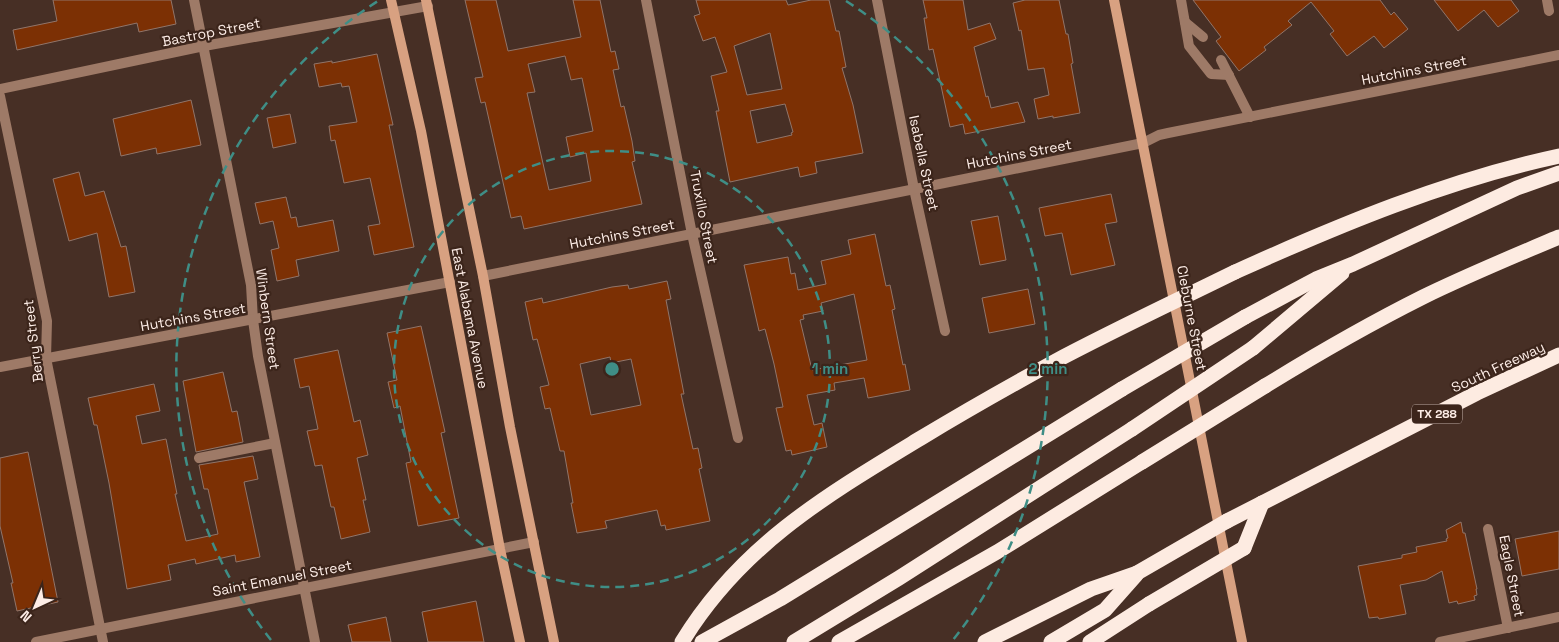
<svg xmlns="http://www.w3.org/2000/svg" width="1559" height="642" viewBox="0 0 1559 642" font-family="'Space Grotesk',sans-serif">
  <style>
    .building { fill: #7c3004; stroke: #91756a; fill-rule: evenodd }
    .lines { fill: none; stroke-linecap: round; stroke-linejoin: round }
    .lane { stroke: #9e7a67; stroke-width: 10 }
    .street { stroke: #9e7a67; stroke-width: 10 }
    .secondary { stroke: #d8a181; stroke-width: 10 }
    .highway { stroke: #fdebe1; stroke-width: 15 }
    .highway-bridge { stroke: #fdebe1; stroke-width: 15 }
    .ring { fill: none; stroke: #3f8e86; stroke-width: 2.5; stroke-dasharray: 9 6 }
    .labels { text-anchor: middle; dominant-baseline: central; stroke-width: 4.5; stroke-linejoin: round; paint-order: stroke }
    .shield { fill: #3c251b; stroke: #c3b1aa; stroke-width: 1 }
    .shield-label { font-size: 12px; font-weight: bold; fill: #fdede7 }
    .street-label { font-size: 14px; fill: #fdede7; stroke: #3c251b }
    .centre { fill: #3f8e86; stroke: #3c251b; stroke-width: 2.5 }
    .ring-label { font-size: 15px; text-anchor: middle; font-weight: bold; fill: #3f8e86; stroke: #3c251b; stroke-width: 4.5; stroke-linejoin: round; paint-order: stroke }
  </style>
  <rect width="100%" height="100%" fill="#472f25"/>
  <g class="building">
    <path d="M53,0H171L176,24L139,32L137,23L17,50L13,30L57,21Z"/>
    <path d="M465,0H496L508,51L581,37L573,0H600L611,52L615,51L619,69L613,70L621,107L624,106L632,141L635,161L632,162L642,204L524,229L521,216L511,218L485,102L481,103L475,78L483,77ZM565,56L571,80L582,78L593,131L566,137L570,157L586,153L591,181L549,190L527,93L535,92L528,64Z"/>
    <path d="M696,0H786L788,5L811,0H829L836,31H839L846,67L842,68L853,105L863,153L815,162L817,173L800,177L798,167L730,182L716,111H719L711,76L727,72L715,37L703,41L694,16L700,14ZM770,33L782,89L747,95L734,46ZM785,104L793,132L791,133L792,135L757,143L750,111Z"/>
    <path d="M923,0H963L968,30L990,23L996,39L974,47L986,97L988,96L991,108L1018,102L1025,122L965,134L963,124L950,127L933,49L929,50L924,18H927Z"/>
    <path d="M1025,0H1059L1066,34H1068L1073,63L1071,64L1080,113L1053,118V116L1038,119L1034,99L1049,95L1044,68L1028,70L1021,30L1019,31L1013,3Z"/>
    <path d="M1193,0H1380L1391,15L1394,12L1408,29L1384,48L1374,36L1347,56L1330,34L1334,31L1311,2L1288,21L1292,25L1264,47L1266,50L1239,71L1216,41L1221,37Z"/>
    <path d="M1434,0H1511L1519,11L1498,27L1484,10L1458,31Z"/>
    <path d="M377,54L393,125H389L414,247L374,255L368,226L380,224L370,178L344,183L335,140L331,141L329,126L357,122L349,86L342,87L341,83L319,87L314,64L332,61V63Z"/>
    <path d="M191,100L201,145L157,154L156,148L121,156L113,119Z"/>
    <path d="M290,114L296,143L273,148L267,118Z"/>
    <path d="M79,172L85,196L104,191L121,247L126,246L135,292L109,297L97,233L69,241L53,179Z"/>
    <path d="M1111,194L1117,222L1105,224L1115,265L1071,275L1062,233L1045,236L1039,208Z"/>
    <path d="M286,197L291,218L296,217L298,227L333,220L339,251L296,260L299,276L277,281L271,250L279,248L273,221L260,224L255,203Z"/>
    <path d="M998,216L1006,260L980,265L971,221Z"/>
    <path d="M875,234L886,286L890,285L895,309L892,310L903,365L905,364L910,390L868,398L864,378L834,383L835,390L807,395L814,425L822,423L827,447L792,455L791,450L786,451L776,408L783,407L774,364L765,329L759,331L744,265L788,257L791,274L795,273L798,290L826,284L821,261L851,254L848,240ZM854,294L867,360L812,370L800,320L804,319L803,315L823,311L821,303Z"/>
    <path d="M667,281L671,299L666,300L684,394H681L693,449L698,448L702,468L699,469L710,521L666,530L665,525L661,526L657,510L605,521L607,528L577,533L571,503H573L564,451H560L550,408L545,409L540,387L549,385L537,339L533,340L525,302L542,298L543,303L612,287L628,285L629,289ZM610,357L611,363L631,359L641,405L591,415L580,364Z"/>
    <path d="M1028,289L1035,324L989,333L982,298Z"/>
    <path d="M421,326L445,432L441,433L459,518L418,526L406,463L411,462L400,406L394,408L388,382L397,380L387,333Z"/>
    <path d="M338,350L354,422L360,420L368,455L357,458L366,500H363L370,532L341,539L334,507H331L322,465L315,466L307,431L318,429L309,386L300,388L294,359Z"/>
    <path d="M223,372L232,412L237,411L243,442L196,452L183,381Z"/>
    <path d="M154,384L160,411L136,416L142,444L166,439L177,494H175L186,541L218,534L208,489H204L199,465L253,456L258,479L244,482L260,557L236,562L235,555L196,564L195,559L168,565L171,580L127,589L109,483L97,425H94L88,398Z"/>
    <path d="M28,452L58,602L17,611L11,583H13L0,526V458Z"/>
    <path d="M1461,522L1463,533H1465L1477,589H1476L1477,595L1474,596L1475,600L1458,604L1457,601L1449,603L1442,571L1426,580L1400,585L1406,614L1379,619L1378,617L1369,618L1358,566L1402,558V555L1417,552L1416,547L1447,541L1446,539L1448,538L1446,530Z"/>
    <path d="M1559,531V569L1522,576L1515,539Z"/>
    <path d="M476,601L484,642H428L422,612Z"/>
    <path d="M386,617L391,642H352L348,625Z"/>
  </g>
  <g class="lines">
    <g class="lane">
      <path d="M1181,0L1189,46L1211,74L1229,75"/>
      <path d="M1547,0L1549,11"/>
      <path d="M1185,22L1203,37"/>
      <path d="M1221,60L1250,117"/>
      <path d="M199,458L275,443"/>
    </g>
    <g class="street">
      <path d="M194,0L251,285L253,320L258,356L315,642"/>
      <path d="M646,0L692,234L738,438"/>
      <path d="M877,0L914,189L945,331"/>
      <path d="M0,89L204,46L428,6"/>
      <path d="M0,96L47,321L46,358L103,642"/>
      <path d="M483,276L1143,143L1159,135L1168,133L1559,55"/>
      <path d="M0,367L450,282"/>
      <path d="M1488,529L1508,628"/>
      <path d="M36,642L534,542"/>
      <path d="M1440,642L1559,617"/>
    </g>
    <g class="secondary">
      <path d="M391,0L421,131L500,549L520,642"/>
      <path d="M426,0L483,276L510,427L554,642"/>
      <path d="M1114,0L1242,642"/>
    </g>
    <g class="highway">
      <path d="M1235,272C1339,225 1447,180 1559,156"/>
      <path d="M1245,317L1316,279L1353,264L1517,188L1559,173"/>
      <path d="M1253,348L1342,273"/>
      <path d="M1265,386C1317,354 1369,324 1423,297C1468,275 1514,256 1559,237"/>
      <path d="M1227,521L1477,393L1559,355"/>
      <path d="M1244,548L1262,503"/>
      <path d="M702,642L780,599L1122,389"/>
      <path d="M794,642L899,578L1132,429"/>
      <path d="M839,642L997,552L1142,462"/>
      <path d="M985,642L1091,589L1137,573"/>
      <path d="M1051,642L1105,610L1136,575"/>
      <path d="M1090,642L1149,604"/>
    </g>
    <g class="highway-bridge">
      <path d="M1122,389L1245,317"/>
      <path d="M1132,429L1253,348"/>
      <path d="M1142,462L1265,386"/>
      <path d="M1137,573L1227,521"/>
      <path d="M1149,604L1244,548"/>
      <path d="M682,642C741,545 827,495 921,438C964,412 1008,387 1052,363C1112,331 1174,302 1235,272"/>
    </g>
  </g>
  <g class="ring">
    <circle cx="612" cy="369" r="218"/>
    <path d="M271 640A436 436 0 0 1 378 1M846 1A436 436 0 0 1 953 640"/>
  </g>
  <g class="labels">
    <rect class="shield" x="1412" y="404.5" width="50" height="19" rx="4"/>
    <g class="shield-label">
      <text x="1437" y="414">TX 288</text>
    </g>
    <g class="street-label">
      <text transform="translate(211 32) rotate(-11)">Bastrop Street</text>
      <text transform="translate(1414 70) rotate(-11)">Hutchins Street</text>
      <text transform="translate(1019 154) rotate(-11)">Hutchins Street</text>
      <text transform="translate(924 163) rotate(78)">Isabella Street</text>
      <text transform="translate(704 217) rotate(79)">Truxillo Street</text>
      <text transform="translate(622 234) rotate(-11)">Hutchins Street</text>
      <text transform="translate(193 317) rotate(-10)">Hutchins Street</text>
      <text transform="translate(470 318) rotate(79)">East Alabama Avenue</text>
      <text transform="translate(1192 318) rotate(79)">Cleburne Street</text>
      <text transform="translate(268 319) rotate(82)">Winbern Street</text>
      <text transform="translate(33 341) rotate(-97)">Berry Street</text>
      <text transform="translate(1498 367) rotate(-25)">South Freeway</text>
      <text transform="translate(1512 576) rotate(79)">Eagle Street</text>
      <text transform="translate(282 578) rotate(-11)">Saint Emanuel Street</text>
    </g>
  </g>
  <circle cx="612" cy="369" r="8" class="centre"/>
  <g class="ring-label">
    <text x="830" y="374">1 min</text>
    <text x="1048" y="374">2 min</text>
  </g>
  <g transform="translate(35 607) rotate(224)" stroke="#3c251b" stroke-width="4" paint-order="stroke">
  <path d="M0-4L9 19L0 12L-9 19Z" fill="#fdede7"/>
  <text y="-8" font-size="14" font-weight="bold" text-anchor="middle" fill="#fdede7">N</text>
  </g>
</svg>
